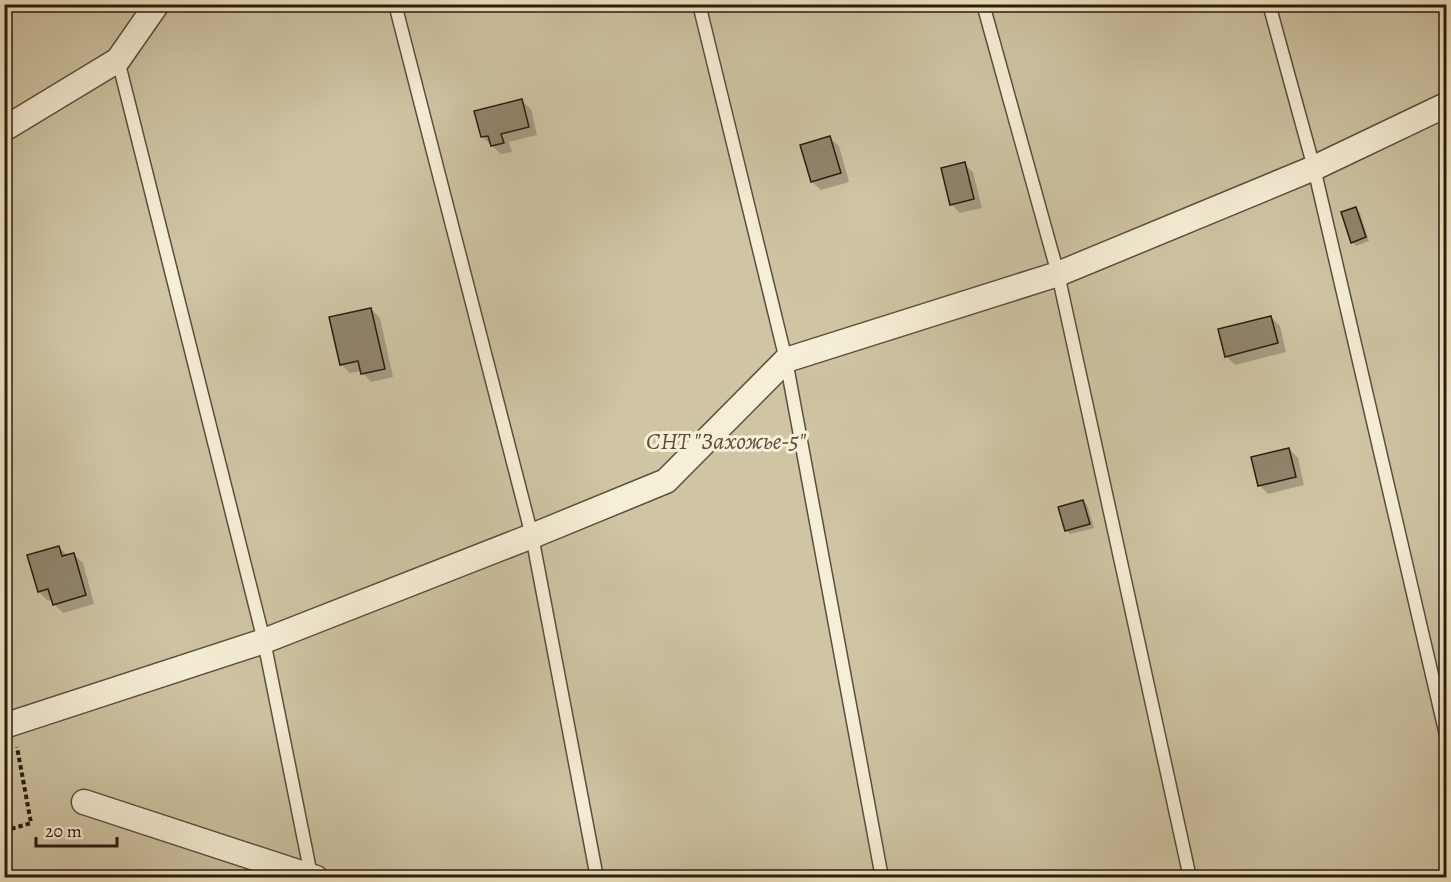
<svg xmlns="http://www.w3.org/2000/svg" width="1451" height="882" viewBox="0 0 1451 882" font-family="Alegreya,serif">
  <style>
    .green { fill: #cfc4a4; stroke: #7c705a; stroke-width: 1.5 }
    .shadow { fill: #0003 }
    .building { fill: #91856d; stroke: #291c11; stroke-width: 1.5 }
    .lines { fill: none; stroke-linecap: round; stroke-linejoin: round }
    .service-casing { stroke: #5b4e3d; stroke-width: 15 }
    .minor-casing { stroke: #5b4e3d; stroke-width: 27 }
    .path { stroke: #291c11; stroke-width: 4; stroke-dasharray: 4.5 3; stroke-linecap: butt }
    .service { stroke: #f6efd7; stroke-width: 12 }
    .minor { stroke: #f6efd7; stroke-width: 24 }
    .labels { text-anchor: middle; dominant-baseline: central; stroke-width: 6; stroke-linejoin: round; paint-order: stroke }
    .park-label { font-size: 24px; font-style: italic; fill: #5b4e3d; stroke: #f6efd7 }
  </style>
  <rect width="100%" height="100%" fill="#f1e6c2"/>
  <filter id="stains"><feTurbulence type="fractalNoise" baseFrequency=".00333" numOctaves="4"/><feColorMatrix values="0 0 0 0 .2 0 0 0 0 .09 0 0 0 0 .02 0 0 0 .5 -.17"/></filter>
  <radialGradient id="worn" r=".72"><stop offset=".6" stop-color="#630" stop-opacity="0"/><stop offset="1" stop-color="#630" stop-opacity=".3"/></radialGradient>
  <path class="green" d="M4,5H1446V877H5Z"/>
  <g class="shadow">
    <path d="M522,101L531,109L537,135L509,142L512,152L501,154L482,137Z"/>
    <path d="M830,138L839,146L849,182L821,190L812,182Z"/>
    <path d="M964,164L973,172L982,208L960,213L951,204Z"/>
    <path d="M1356,208L1360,213L1369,241L1356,246L1352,242Z"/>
    <path d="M371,309L380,318L393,377L371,382L363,373L362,371L350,373L341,364Z"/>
    <path d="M1271,317L1280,326L1286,352L1235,365L1226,356Z"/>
    <path d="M1289,449L1298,458L1304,485L1268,494L1259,485Z"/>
    <path d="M1083,501L1087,505L1094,528L1070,534L1066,530Z"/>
    <path d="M59,547L68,556L74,555L83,563L94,604L63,613L54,604L53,599L48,601L39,592L29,556Z"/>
  </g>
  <g class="building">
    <path d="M522,99L529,127L501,134L504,143L491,146L488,136L481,137L474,111Z"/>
    <path d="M830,136L841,173L811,182L800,145Z"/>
    <path d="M965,162L974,199L950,205L941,168Z"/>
    <path d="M1356,207L1366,237L1351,243L1341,212Z"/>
    <path d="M371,308L385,369L361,374L358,361L340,365L329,317Z"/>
    <path d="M1271,316L1278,343L1225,357L1218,329Z"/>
    <path d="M1289,448L1296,477L1258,486L1251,457Z"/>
    <path d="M1083,500L1090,524L1065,531L1058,507Z"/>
    <path d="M59,546L62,556L74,553L86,595L53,605L48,589L38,592L27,555Z"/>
  </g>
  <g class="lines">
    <defs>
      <g id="service">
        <path d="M395,4L532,536L597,878"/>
        <path d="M699,4L786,360L882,878"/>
        <path d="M983,4L1058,274L1190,878"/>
        <path d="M1269,4L1314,168L1446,735"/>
        <path d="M118,60L264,641L311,875"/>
      </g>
      <g id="minor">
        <path d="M4,129L118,60L157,4"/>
        <path d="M4,726L264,641L532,536L666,481L786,360L1058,274L1314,168L1446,105"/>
        <path d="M84,802L316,878"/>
      </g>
    </defs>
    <use href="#service" class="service-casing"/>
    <use href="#minor" class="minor-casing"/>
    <path class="path" d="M4,831L31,823L17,747"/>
    <use href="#service" class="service"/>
    <use href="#minor" class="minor"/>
  </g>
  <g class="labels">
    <g class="park-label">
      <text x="726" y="441">СНТ "Захожье-5"</text>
    </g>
  </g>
  <rect width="1451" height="882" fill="none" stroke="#f1e6c2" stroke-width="24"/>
  <rect x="6" y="6" width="1439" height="870" fill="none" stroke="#291c11" stroke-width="3"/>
  <rect x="12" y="12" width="1427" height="858" fill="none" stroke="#291c11" stroke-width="1.5"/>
  <path d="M36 837v9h81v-9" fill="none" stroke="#291c11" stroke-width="3"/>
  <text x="45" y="837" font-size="18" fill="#291c11" stroke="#f6efd7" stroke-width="4.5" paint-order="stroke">20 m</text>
  <rect width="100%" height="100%" filter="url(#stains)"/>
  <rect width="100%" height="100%" fill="url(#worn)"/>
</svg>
